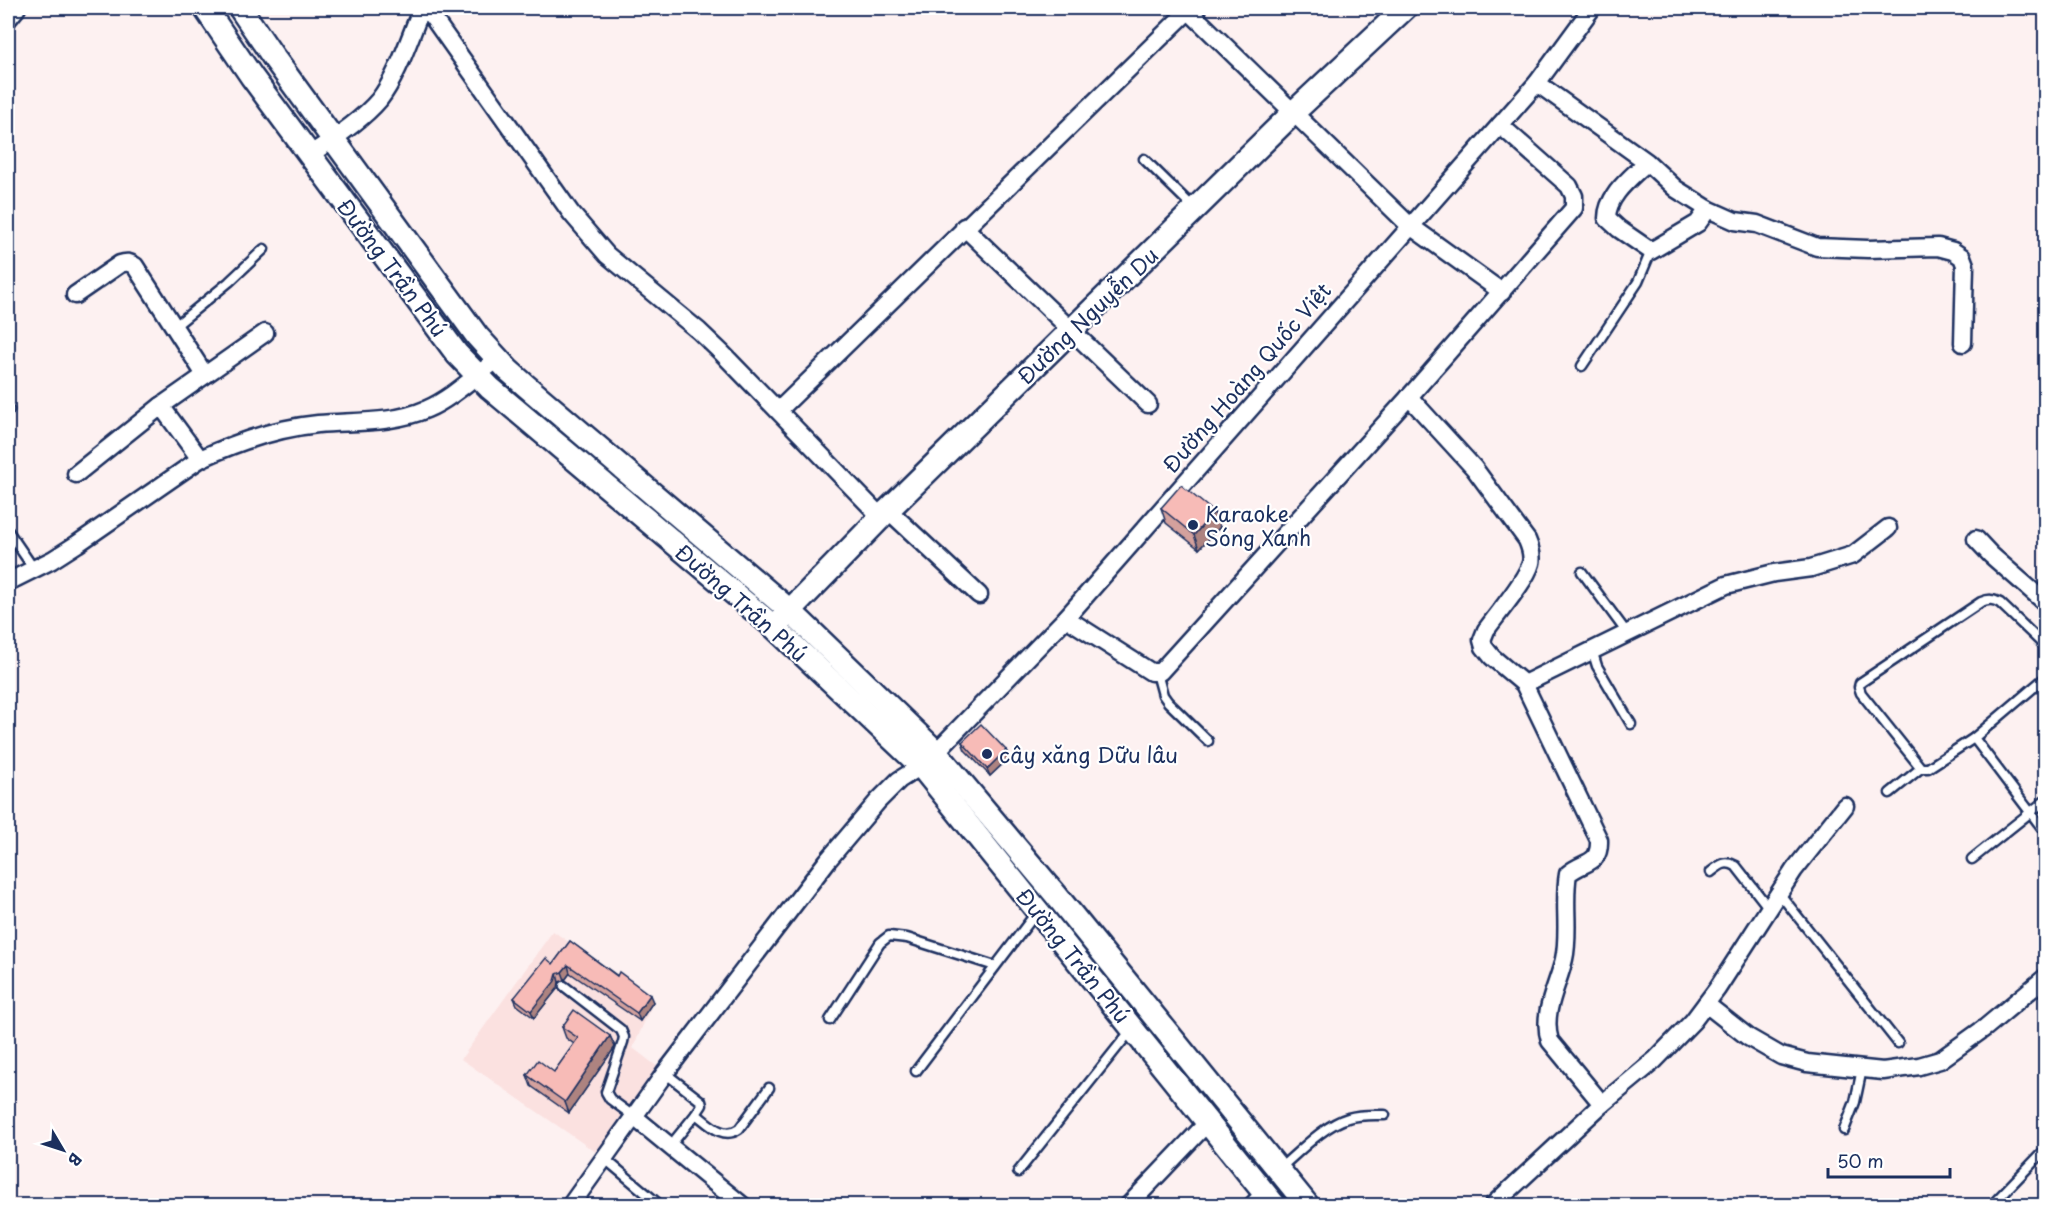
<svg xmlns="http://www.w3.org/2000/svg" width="2053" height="1213" viewBox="0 0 2053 1213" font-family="'Playpen Sans',sans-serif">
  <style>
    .built { fill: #fbe1e0 }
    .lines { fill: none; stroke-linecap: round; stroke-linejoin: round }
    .lane-casing { stroke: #1b2f5e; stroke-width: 13 }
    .street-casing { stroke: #1b2f5e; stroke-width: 21 }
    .secondary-casing { stroke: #1b2f5e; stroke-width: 27 }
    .lane { stroke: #fff; stroke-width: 8 }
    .street { stroke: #fff; stroke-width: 16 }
    .secondary { stroke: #fff; stroke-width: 22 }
    .wall { fill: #d4a19d; stroke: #1b2f5e; stroke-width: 1.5 }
    .shaded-wall { fill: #ad8380; stroke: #1b2f5e; stroke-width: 1.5 }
    .building { fill: #f7bbb7; stroke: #1b2f5e; stroke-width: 1.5 }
    .poi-dot { fill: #1b2f5e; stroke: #fff; stroke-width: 2 }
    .labels { text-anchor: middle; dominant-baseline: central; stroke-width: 4.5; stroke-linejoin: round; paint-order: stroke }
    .street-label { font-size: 21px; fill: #1b2f5e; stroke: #fff }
    .poi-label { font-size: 21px; fill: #1b2f5e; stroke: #fff; text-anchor: start }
  </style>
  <rect width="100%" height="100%" fill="#fdf1f1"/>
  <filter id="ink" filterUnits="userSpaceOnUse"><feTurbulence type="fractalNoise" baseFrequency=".0167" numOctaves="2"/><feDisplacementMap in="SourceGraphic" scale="12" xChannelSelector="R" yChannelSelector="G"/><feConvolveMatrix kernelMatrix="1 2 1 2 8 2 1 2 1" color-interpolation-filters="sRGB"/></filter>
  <g filter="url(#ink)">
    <path class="built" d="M553,931L653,1002L633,1048L659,1068L597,1153L461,1059Z"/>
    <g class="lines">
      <defs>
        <g id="lane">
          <path d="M1144,159L1195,209"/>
          <path d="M174,327L229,282L264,249"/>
          <path d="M1582,366L1638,282L1651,251"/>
          <path d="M8,410H9"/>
          <path d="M8,531L34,569"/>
          <path d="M1582,572L1627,633"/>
          <path d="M1592,650L1597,666L1631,724"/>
          <path d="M1157,673L1163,695L1168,702L1208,741"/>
          <path d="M2046,677L1974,738L2046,833"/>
          <path d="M1974,738L1928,768H1921L1861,693L1859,687L1860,683L1981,602C1989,599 1993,599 2000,603L2046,647"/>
          <path d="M1890,793L1921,768"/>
          <path d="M1972,859L2046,800"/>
          <path d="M1711,872C1720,865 1725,860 1736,866L1768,907"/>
          <path d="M1779,893L1898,1043"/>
          <path d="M564,986L621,1030L624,1037L623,1042L606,1092L610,1099L633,1116"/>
          <path d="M830,1020L880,943L889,936L907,938L995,966"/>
          <path d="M916,1071L1036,913"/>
          <path d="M665,1073L701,1101L702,1105L696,1114"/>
          <path d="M1844,1130L1855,1102L1862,1069"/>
          <path d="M670,1146L696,1114C709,1124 723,1140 739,1129L769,1088"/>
          <path d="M604,1158L661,1206"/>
          <path d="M1279,1169C1298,1153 1324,1125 1348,1118C1360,1114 1373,1115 1385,1115"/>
          <path d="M1018,1172L1132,1029"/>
          <path d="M1246,1206L1262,1190"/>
          <path d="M1991,1206L2041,1154"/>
        </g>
        <g id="street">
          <path d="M426,8L571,213L607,255L699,331L722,353L881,517"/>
          <path d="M1188,10L1409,225L1502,292"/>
          <path d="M8,19L17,8"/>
          <path d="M1537,83L1647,162C1632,177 1607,195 1607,218L1619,229L1651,251L1698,223L1708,209L1676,189L1647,162"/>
          <path d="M309,155C331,141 362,120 379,100C398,76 410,36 422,8"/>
          <path d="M1708,209L1735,221L1757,224L1817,247L1868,249L1938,247L1953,251L1962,257L1965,265L1963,343"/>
          <path d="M964,227L1148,404"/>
          <path d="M75,295L120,264C126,262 129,262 135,266L205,375"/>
          <path d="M1409,397L1474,468L1527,540C1530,547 1533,555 1531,563C1526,581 1498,613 1486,630L1482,640L1484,647L1492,657L1524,684L1599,840C1600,866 1584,860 1568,874C1563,900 1570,934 1564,959C1558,986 1541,1012 1550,1041L1602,1104L1492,1206"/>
          <path d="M161,406L265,333"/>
          <path d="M779,410L1191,8"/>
          <path d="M76,474L161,406L200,459"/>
          <path d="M888,510L979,595"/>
          <path d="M1976,539L1991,555L2046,603"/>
          <path d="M8,582L52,560L77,544L200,459C237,442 277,428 318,424C354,421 393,424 427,409C451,399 476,375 498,359"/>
          <path d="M1066,618L1151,672H1160L1409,397L1574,208V196L1569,186L1500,125"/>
          <path d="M1524,684L1726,585L1774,573L1811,568L1853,555L1888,528"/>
          <path d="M1706,1004L1748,1037L1781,1056L1807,1063L1883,1071L1919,1066L1940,1060L1986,1027L2046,977"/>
          <path d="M1602,1104L1655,1060L1693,1021L1717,989L1794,870L1845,806"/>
          <path d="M633,1116L743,1206"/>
          <path d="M570,1206L665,1073L828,860L878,801L899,780L921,766L936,752L1066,618L1537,83L1592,8"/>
          <path d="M1128,1206L1208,1122"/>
        </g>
        <g id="secondary">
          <path d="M205,8L252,77L457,354L490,388L774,627L921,766L1275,1206"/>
          <path d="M240,8L274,58L477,336L508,370L525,385L789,610L936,752L1056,895L1308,1206"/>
          <path d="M779,622L888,510L1294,112L1405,8"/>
        </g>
      </defs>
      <use href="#lane" class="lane-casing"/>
      <use href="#street" class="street-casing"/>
      <use href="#secondary" class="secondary-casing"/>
      <use href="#lane" class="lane"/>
      <use href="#street" class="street"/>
      <use href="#secondary" class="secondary"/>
    </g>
    <g class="wall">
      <path d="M1161,508L1220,527L1199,549L1166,523Z"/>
      <path d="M962,742L1006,750L1009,758L990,776L965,750Z"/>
      <path d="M570,941L653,1002L640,1021L570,973L565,980L559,982L558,988L534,1018L517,1005L514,998L553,964Z"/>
      <path d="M562,1027L610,1036L615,1047L569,1113L531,1086L527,1075L554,1072L574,1044L566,1038Z"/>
    </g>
    <g class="shaded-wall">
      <path d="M1214,512L1220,527L1199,549L1194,535Z"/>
      <path d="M1006,750L1009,758L990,776L987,769Z"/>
      <path d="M568,965L570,973L565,980L562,972Z"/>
      <path d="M557,974L559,982L558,988L534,1018L531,1011Z"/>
      <path d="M650,995L653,1002L640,1021L637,1013Z"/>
      <path d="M610,1036L615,1047L569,1113L565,1102Z"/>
    </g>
    <g class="building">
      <path d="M1181,485L1214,512L1194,535L1161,508Z"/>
      <path d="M981,724L1006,750L987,769L962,742Z"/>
      <path d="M570,941L617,976L619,972L650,995L637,1013L568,965L562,972L557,974L555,981L531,1011L514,998L546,958L553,964Z"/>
      <path d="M574,1010L610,1036L565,1102L527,1075L538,1060L554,1072L578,1038L562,1027Z"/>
    </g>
  </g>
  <g class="poi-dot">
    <circle cx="1193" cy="525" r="6"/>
    <circle cx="987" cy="754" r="6"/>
  </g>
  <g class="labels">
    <g class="street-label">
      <text transform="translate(393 267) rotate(53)">Đường Trần Phú</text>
      <text transform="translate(1087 315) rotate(-44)">Đường Nguyễn Du</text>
      <text transform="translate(1246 377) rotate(-49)">Đường Hoàng Quốc Việt</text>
      <text transform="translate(742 602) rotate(41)">Đường Trần Phú</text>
      <text transform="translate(1074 955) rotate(51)">Đường Trần Phú</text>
    </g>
    <g class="poi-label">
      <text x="1205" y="513">Karaoke<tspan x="1205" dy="24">Sóng Xanh</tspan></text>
      <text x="999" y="754">cây xăng Dữu lâu</text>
    </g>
  </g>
  <rect width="2053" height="1213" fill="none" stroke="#fff" stroke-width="30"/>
  <rect x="15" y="15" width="2023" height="1183" fill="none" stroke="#1b2f5e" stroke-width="2" filter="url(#ink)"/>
  <g transform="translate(63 1150) rotate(129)" stroke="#ffffff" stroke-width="4.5" paint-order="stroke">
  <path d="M0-4.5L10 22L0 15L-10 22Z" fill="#1b2f5e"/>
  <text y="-9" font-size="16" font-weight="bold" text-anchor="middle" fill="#1b2f5e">B</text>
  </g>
  <path d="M1828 1168v9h122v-9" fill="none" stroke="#1b2f5e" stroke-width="3"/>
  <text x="1837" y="1168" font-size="18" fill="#1b2f5e" stroke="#ffffff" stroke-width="4.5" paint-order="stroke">50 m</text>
</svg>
